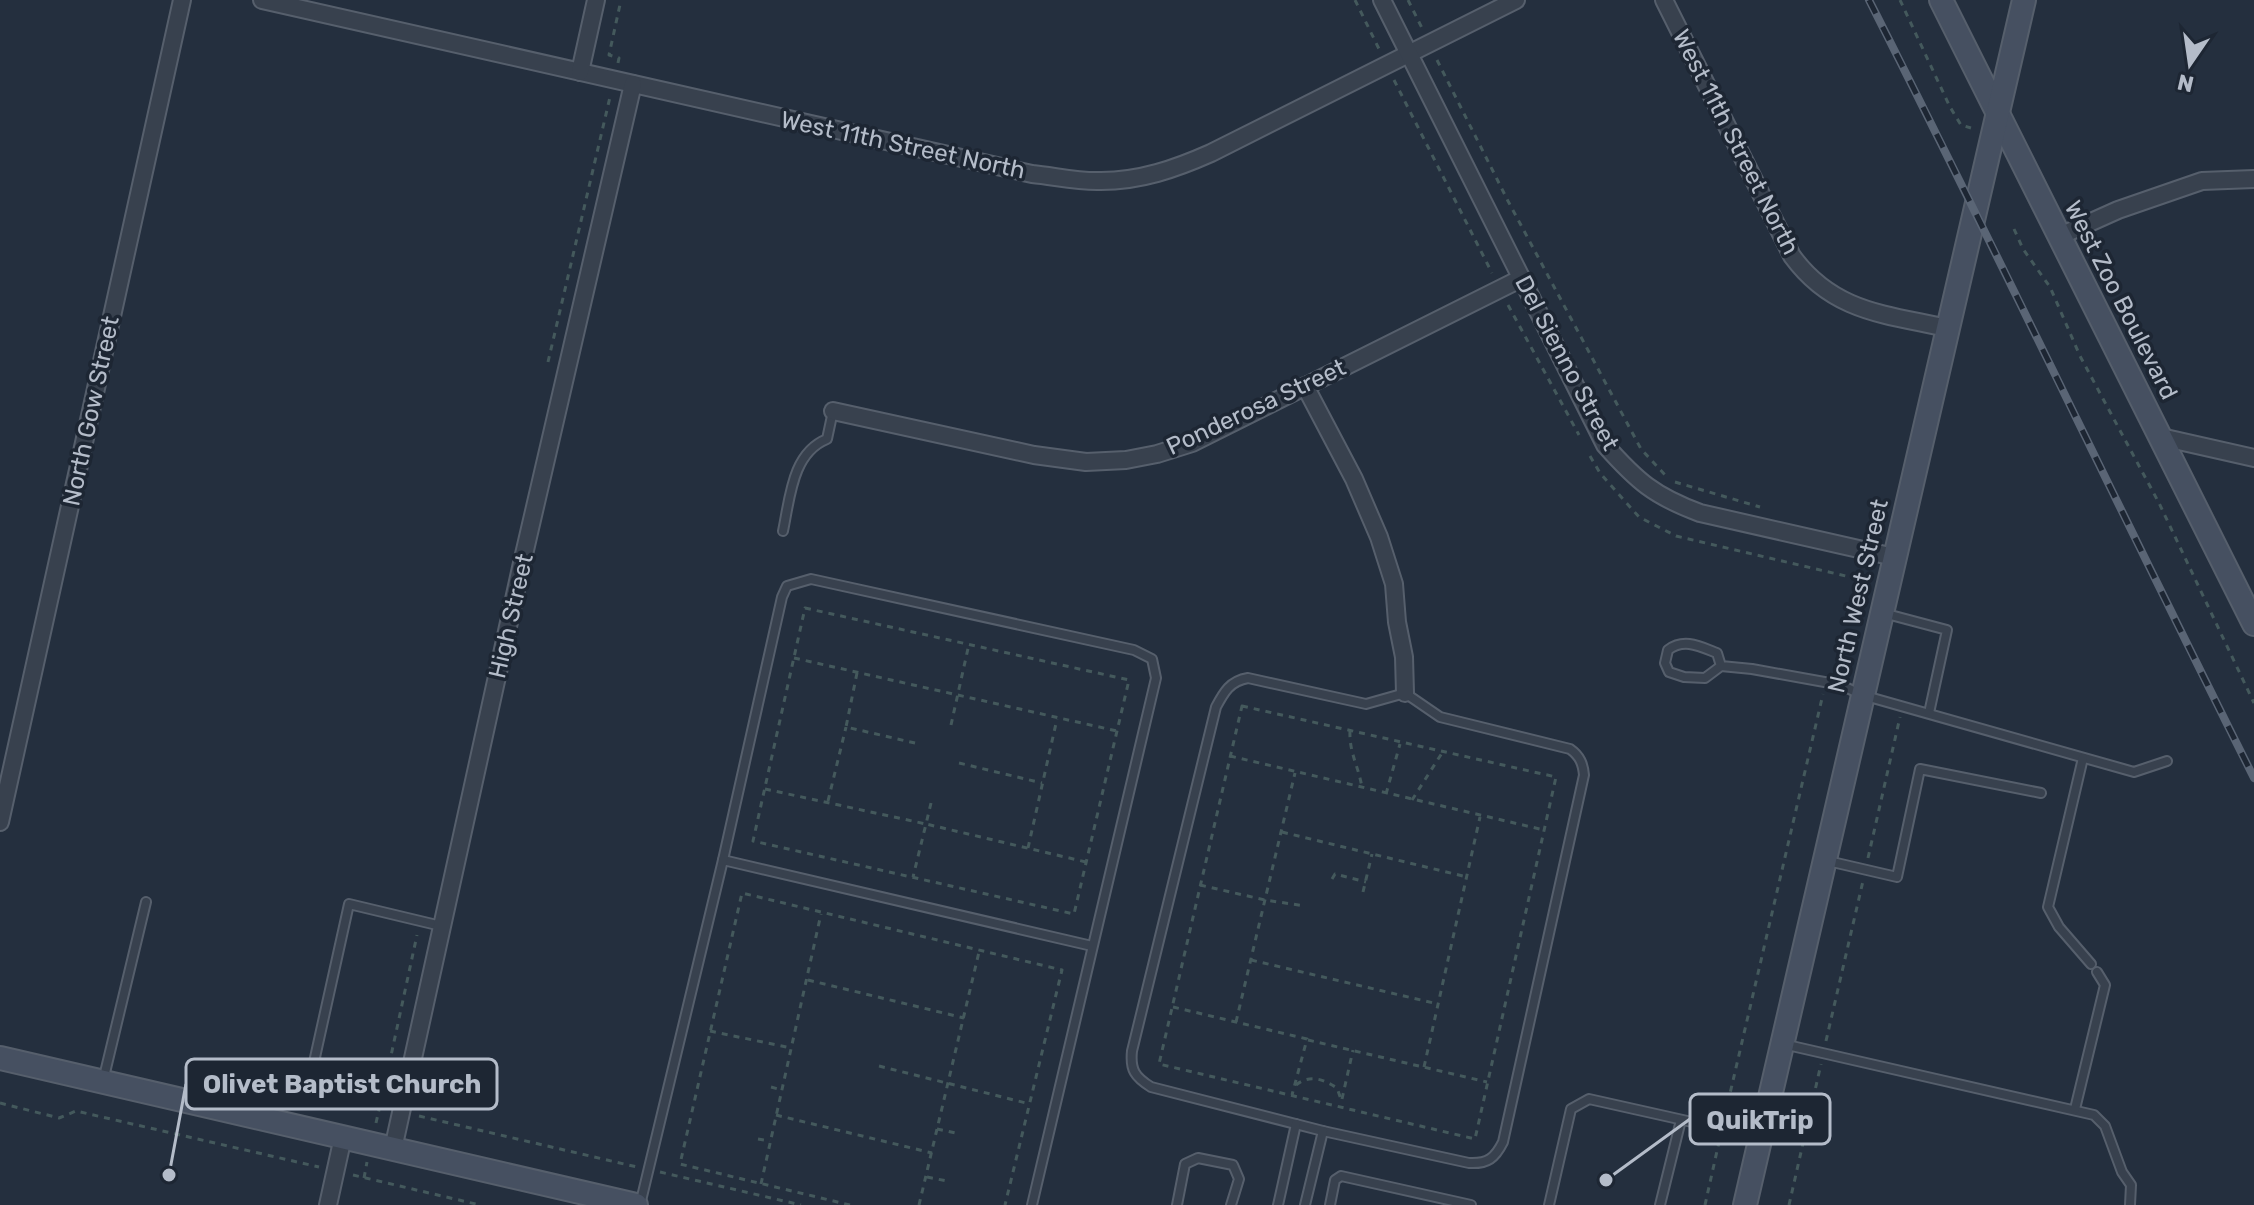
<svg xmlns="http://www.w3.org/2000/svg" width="2254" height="1205" viewBox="0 0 2254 1205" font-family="Rubik,sans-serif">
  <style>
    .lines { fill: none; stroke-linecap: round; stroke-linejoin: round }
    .lane-casing { stroke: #565f6c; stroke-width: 12 }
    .street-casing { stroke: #565f6c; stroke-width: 20 }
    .secondary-casing { stroke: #565f6c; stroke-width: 26 }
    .path { stroke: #44595c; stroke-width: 3; stroke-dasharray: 6 6; stroke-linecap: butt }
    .lane { stroke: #38414e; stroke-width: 8 }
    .street { stroke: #38414e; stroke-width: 16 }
    .secondary { stroke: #465061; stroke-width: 22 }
    .rail-casing { stroke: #5a6575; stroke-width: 8 }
    .rail { stroke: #1d2633; stroke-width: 5; stroke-dasharray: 15; stroke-linecap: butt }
    .labels { text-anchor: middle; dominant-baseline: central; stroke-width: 7; stroke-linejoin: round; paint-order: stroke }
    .street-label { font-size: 24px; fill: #b4bcc9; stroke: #1d2633 }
    .leader { fill: none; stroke: #b4bcc9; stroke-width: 3 }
    .callout-dot { fill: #b4bcc9; stroke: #1d2633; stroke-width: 3 }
    .callout { fill: #1d2633; stroke: #b4bcc9; stroke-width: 3 }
    .callout-label { font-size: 26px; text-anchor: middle; font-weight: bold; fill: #b4bcc9 }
  </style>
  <rect width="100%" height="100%" fill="#242f3e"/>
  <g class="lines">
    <defs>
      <g id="lane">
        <path d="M783,531C790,498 792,453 827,439L833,411"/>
        <path d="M1883,613L1947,630L1929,713"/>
        <path d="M1721,666L1717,653C1699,646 1684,638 1668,650L1665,663L1669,672L1684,677L1705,678L1721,666L1752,669L1841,685L1862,695L2134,772L2167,761"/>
        <path d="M1248,678L1366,704L1405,693L1440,717L1570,749C1580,756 1583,764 1584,775L1503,1142C1495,1158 1488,1164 1469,1163L1323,1131L1151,1087C1135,1077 1130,1070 1132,1051L1216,707C1224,692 1230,681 1248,678Z"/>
        <path d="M2083,758L2048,907L2059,927L2091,964"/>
        <path d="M723,860L1092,946"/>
        <path d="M1828,861L1897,877L1920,769L2041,793"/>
        <path d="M1783,1044L2094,1115L2105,1126L2122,1172L2131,1185L2130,1205"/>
        <path d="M103,1081L146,902"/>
        <path d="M407,1084L314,1062L349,904L441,926"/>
        <path d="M2075,1109L2105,985L2097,972"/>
        <path d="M640,1205L723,860L782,597L787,586L811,579L1134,650L1152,659L1156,678L1032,1205"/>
        <path d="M1177,1205L1185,1164L1198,1158L1233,1165L1239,1179L1231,1205"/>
        <path d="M1278,1205L1296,1124"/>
        <path d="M1305,1205L1323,1131"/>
        <path d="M1330,1205L1335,1180L1341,1176L1471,1205"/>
        <path d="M1549,1205L1571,1109L1589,1099L1759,1137"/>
        <path d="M1660,1205L1681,1120"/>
      </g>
      <g id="street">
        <path d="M262,0L1032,174C1054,176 1078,182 1101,181C1140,181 1175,169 1211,153L1516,0"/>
        <path d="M1382,0L1605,445C1637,481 1654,496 1700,513L1894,557"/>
        <path d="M1664,0L1792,256C1833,312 1884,314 1947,328"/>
        <path d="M580,72L596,0"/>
        <path d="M2060,236L2118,210L2202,181L2254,179"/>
        <path d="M1305,386L1354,479L1379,537L1394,584L1397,622L1404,657L1405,693"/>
        <path d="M833,411L1034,455L1086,462L1126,460L1157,454L1192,443L1522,278"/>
        <path d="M2161,437L2254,458"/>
        <path d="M0,822L182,0"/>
        <path d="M393,1149L522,563L633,84"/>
        <path d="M328,1205L343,1137"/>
      </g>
      <g id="secondary">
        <path d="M1941,0L2254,624"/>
        <path d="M0,1058L636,1205"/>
        <path d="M1745,1205L2024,0"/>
      </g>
    </defs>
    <use href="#lane" class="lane-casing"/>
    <use href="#street" class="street-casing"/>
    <use href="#secondary" class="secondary-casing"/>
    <g class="path">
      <path d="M1355,0L1380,51"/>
      <path d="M1408,0L1422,28"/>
      <path d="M1900,0L1950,107L1961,125L1971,128"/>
      <path d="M1437,60L1508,201L1641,449L1666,476"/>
      <path d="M618,63L619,58L609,55L621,0"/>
      <path d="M1394,80L1492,273"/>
      <path d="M2014,229L2023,249L2050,287L2080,356L2159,503L2254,703"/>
      <path d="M1508,305L1579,435"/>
      <path d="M548,362L610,97"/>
      <path d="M1590,456L1600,473L1639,517L1676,536L1850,577"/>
      <path d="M1675,482L1760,507"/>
      <path d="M805,608L1129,680L1074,914L753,841Z"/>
      <path d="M794,658L1117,731"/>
      <path d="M857,673L846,727L919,744"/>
      <path d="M1242,706L1556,777L1475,1139L1159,1064Z"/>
      <path d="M951,725L969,644"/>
      <path d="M1350,731C1349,753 1359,767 1362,788"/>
      <path d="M1230,756L1544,830"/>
      <path d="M959,763L1042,783"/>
      <path d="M765,789L926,824L913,877"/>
      <path d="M1386,794L1400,744"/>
      <path d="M1412,800L1442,753"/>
      <path d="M828,801L846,727"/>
      <path d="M931,803L926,824L1086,862"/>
      <path d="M1282,832L1467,877"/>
      <path d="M1028,848L1057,719"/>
      <path d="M1868,858L1900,717"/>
      <path d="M1332,879L1335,874L1366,882"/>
      <path d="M1200,885L1265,900L1305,906"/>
      <path d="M1363,892L1372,854"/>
      <path d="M1251,960L1438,1004"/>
      <path d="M808,980L964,1018"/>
      <path d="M1173,1007L1307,1039L1292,1095"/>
      <path d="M1236,1022L1295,773"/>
      <path d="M710,1031L791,1048"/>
      <path d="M1308,1040L1487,1082"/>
      <path d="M1826,1041L1863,881"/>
      <path d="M389,1065L417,935"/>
      <path d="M879,1066L1030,1104"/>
      <path d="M1424,1067L1480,817"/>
      <path d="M1296,1085C1310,1074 1323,1079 1337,1088L1342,1102"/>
      <path d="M771,1087L782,1090"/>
      <path d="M1342,1099L1353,1050"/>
      <path d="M0,1103L59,1118L76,1111L319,1167"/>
      <path d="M776,1115L932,1153"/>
      <path d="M1725,1115L1823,694"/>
      <path d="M419,1116L637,1167"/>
      <path d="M376,1123L383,1092"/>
      <path d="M937,1129L960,1134"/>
      <path d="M758,1139L770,1141"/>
      <path d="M660,1172L801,1205"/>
      <path d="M353,1175L480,1205"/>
      <path d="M927,1177L947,1181"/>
      <path d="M364,1178L367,1162"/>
      <path d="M761,1184L821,914"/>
      <path d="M850,1205L680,1164L742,893L1062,970L1005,1205"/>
      <path d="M919,1205L979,952"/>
      <path d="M1705,1205L1719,1142"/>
      <path d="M1789,1205L1821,1064"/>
    </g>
    <use href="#lane" class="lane"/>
    <use href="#street" class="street"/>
    <use href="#secondary" class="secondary"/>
    <defs>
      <path id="rail" d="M1869,0C2000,258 2124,519 2254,778"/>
    </defs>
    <use href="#rail" class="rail-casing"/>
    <use href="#rail" class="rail"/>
  </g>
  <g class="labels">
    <g class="street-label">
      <text transform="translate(1736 142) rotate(63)">West 11th Street North</text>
      <text transform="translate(903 145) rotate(12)">West 11th Street North</text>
      <text transform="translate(2121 300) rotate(63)">West Zoo Boulevard</text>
      <text transform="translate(1567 363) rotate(62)">Del Sienno Street</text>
      <text transform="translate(1256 407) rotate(-25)">Ponderosa Street</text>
      <text transform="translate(91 411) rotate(-78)">North Gow Street</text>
      <text transform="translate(1858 596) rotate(-77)">North West Street</text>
      <text transform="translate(511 616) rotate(-77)">High Street</text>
    </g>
  </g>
  <path class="leader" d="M169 1175L186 1084M1606 1180L1690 1119"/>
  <g class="callout-dot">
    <circle cx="169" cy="1175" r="8"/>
    <circle cx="1606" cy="1180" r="8"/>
  </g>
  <g class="callout">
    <rect x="186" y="1059" width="311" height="50" rx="8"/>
    <rect x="1690" y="1094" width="140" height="50" rx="8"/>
  </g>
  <g class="callout-label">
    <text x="342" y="1093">Olivet Baptist Church</text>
    <text x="1760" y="1129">QuikTrip</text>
  </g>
  <g transform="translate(2190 64) rotate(193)" stroke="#1d2633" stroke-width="6" paint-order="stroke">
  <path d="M0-6L14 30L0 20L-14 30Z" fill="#b4bcc9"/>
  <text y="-12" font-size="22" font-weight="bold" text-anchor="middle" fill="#b4bcc9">N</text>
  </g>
</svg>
